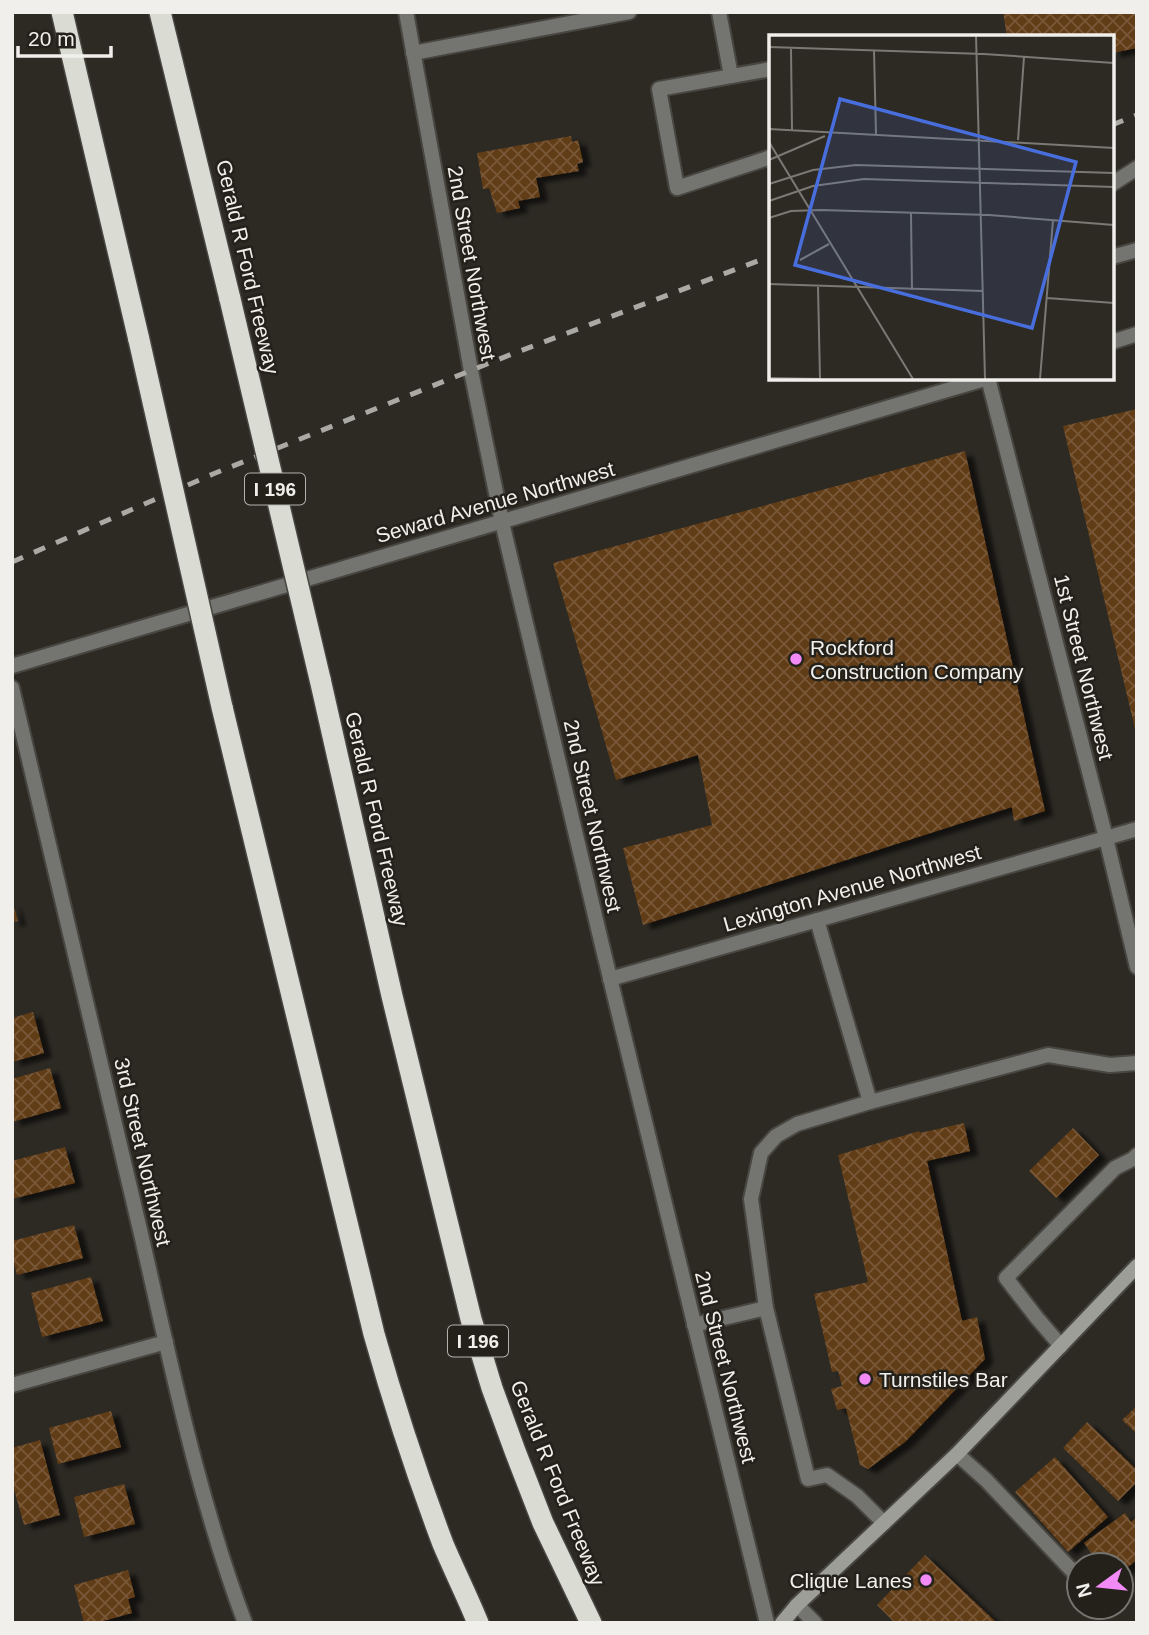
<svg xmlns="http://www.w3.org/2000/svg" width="1149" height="1635" viewBox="0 0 1149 1635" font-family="Helvetica,sans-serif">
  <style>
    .building { fill: url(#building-cross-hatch); filter: url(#shadow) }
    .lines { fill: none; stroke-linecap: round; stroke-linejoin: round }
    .service-casing { stroke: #484640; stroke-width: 18 }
    .minor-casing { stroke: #484640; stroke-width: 18 }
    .tertiary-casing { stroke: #484640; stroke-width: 18 }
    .secondary-casing { stroke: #484640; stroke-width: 18 }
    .motorway-casing { stroke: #484640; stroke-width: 24 }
    .service { stroke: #747470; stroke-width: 14 }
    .minor { stroke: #747470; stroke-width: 14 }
    .tertiary { stroke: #747470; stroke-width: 14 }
    .secondary { stroke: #9d9e98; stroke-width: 14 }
    .motorway { stroke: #dadbd2; stroke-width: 21 }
    .rail { stroke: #aba9a4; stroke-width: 5; stroke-dasharray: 12 12; stroke-linecap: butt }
    .motorway-bridge-casing { stroke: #484640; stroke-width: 24; stroke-linecap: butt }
    .motorway-bridge { stroke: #dadbd2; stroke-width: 21 }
    .poi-dot { fill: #f18af4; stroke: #23211a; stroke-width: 2.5 }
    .labels { text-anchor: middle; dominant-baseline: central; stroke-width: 5; stroke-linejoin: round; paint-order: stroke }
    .shield { fill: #23211a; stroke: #b3b1ac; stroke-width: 2 }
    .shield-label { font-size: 19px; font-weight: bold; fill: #f1efeb }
    .street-label { font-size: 21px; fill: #f1efeb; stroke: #23211a }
    .poi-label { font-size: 21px; fill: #f1efeb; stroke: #23211a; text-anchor: start }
    .inset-road { fill: none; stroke: #7b7974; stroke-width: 2 }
    .view { fill: #476edc; fill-opacity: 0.15; stroke: #476edc; stroke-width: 3.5 }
    .inset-edge { fill: none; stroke: #f1efeb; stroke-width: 3.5 }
  </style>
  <defs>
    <pattern id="building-cross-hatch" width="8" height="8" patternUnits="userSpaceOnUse" patternTransform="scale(1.75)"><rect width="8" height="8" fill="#613c16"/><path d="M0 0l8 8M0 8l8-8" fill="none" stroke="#785838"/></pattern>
    <filter id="shadow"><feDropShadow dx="8" dy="4.5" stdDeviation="2" flood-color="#0009"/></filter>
  </defs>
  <rect width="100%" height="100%" fill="#2d2a24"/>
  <g class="building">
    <path d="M1003,12H1137V48L1112,53V37H1007Z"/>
    <path d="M571,136L572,142L578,140L583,162L577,164L579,171L536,178L540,197L518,201L520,208L497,213L489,188L483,189L477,153Z"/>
    <path d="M1137,409V733H1136L1063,426Z"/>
    <path d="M965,451L1045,811L1014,821L1012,807L643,925L623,848L712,825L698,755L616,780L553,563Z"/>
    <path d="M12,901L18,921L12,922Z"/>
    <path d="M33,1012L44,1053L12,1062V1018Z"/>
    <path d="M50,1068L61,1108L12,1122V1079Z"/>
    <path d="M964,1123L970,1151L927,1161L962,1321L977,1317L985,1359L905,1442L868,1469L860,1465L846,1408L837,1410L831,1389L842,1386L838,1371L832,1372L814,1294L868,1282L838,1155L919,1131L920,1133Z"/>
    <path d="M1073,1128L1099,1155L1056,1198L1029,1171Z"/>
    <path d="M65,1147L75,1183L12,1199V1161Z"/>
    <path d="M74,1225L83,1258L17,1275L12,1256V1241Z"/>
    <path d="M91,1277L103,1321L42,1337L31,1293Z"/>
    <path d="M1137,1406V1434L1122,1420Z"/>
    <path d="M111,1411L121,1447L58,1464L49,1428Z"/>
    <path d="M1087,1422L1137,1470V1482L1118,1501L1063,1448Z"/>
    <path d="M40,1440L60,1515L24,1525L12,1482V1448Z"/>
    <path d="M1055,1457L1108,1517L1068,1552L1015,1492Z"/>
    <path d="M124,1484L135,1524L84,1537L74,1497Z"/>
    <path d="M1125,1513L1131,1522L1137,1517V1560L1121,1572V1565H1100L1084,1543Z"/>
    <path d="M925,1555L997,1623H895L877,1605Z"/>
    <path d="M128,1570L135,1597L128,1599L132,1613L96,1623H84L74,1585Z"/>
  </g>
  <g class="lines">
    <defs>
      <g id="service">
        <path d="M719,12L731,76"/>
        <path d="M771,69L659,89L677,188L771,157"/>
        <path d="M1112,184L1137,168"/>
        <path d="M1112,257L1137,250"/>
        <path d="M1106,838L1137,829"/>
        <path d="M817,920L870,1102"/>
        <path d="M766,1308L751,1199L761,1153L776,1136L797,1124L870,1102L1048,1055L1110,1065L1137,1063"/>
        <path d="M694,1325L766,1308L808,1479L827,1475L857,1496L884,1523"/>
        <path d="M1061,1346L1037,1318L1006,1278L1115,1168L1133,1159L1137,1155"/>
        <path d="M797,1605L815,1623"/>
      </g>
      <g id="minor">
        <path d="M413,53L629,12"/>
        <path d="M988,378L1106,838L1137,967"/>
        <path d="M610,979L1106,838"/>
        <path d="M12,1385L166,1342"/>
        <path d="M957,1454L986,1480L1079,1578"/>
        <path d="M1107,1607L1109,1610"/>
      </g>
      <g id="tertiary">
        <path d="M406,12L471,371L502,522L601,941L767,1623"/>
        <path d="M1112,342L1137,334"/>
        <path d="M12,666L988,378"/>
        <path d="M12,688C55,870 98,1052 141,1234C171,1364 198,1498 245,1623"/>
      </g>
      <path id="secondary" d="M782,1623L797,1605L957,1454L1137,1266"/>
      <g id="motorway">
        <path d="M62,12L139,340"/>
        <path d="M160,12L230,299"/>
        <path d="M320,679L392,996L471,1319L492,1388L515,1451L543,1523L591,1623"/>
        <path d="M222,707L374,1334C394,1405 417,1475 443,1544C454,1570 467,1596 478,1623"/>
      </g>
    </defs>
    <use href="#service" class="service-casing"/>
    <use href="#minor" class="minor-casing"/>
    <use href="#tertiary" class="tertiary-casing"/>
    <use href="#secondary" class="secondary-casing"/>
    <use href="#motorway" class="motorway-casing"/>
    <use href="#service" class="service"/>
    <use href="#minor" class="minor"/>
    <use href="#tertiary" class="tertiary"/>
    <use href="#secondary" class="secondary"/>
    <use href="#motorway" class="motorway"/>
    <g class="rail">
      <path d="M1112,125L1137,115"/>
      <path d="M12,562L213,474L512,354L771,256"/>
    </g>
    <defs>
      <g id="motorway-bridge">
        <path d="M230,299L320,679"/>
        <path d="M139,340L222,707"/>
      </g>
    </defs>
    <use href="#motorway-bridge" class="motorway-bridge-casing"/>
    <use href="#motorway-bridge" class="motorway-bridge"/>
  </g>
  <g class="poi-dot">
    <circle cx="796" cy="659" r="7"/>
    <circle cx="865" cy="1379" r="7"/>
    <circle cx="926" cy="1580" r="7"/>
  </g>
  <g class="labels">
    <g class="shield">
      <rect x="245" y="473.5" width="60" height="31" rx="5"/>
      <rect x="448" y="1325.5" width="60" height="31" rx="5"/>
    </g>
    <g class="shield-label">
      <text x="275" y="489">I 196</text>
      <text x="478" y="1341">I 196</text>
    </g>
    <g class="street-label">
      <text transform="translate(472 263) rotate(80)">2nd Street Northwest</text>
      <text transform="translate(248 267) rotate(77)">Gerald R Ford Freeway</text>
      <text transform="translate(495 502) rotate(-16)">Seward Avenue Northwest</text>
      <text transform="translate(1084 667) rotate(76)">1st Street Northwest</text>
      <text transform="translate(593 816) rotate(77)">2nd Street Northwest</text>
      <text transform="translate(377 819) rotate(77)">Gerald R Ford Freeway</text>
      <text transform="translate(852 888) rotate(-16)">Lexington Avenue Northwest</text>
      <text transform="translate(143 1152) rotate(77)">3rd Street Northwest</text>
      <text transform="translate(726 1367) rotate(76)">2nd Street Northwest</text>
      <text transform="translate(558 1483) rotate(68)">Gerald R Ford Freeway</text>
    </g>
    <g class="poi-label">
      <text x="810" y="647">Rockford<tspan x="810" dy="24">Construction Company</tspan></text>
      <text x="879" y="1379">Turnstiles Bar</text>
      <text x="912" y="1580" text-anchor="end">Clique Lanes</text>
    </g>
  </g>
  <g transform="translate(769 35)">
    <rect width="345" height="345" fill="#2d2a24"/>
    <path class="inset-road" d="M207,0L216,344M0,12L215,19L345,28M22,14L23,95M105,16L107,99M0,94L345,113M249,105L255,22M0,107L144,344M0,125L56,101M0,149L44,135L87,130L345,138M0,166L44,151L95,144L345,152M142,178L143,255M0,183L22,176L52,175L220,180L345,190M31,225L60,209M0,249L214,256M49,252L51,344M278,263L345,268M0,343L51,344M271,344L284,185"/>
    <path class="view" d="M71,64L307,127L263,293L26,230Z"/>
    <rect width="345" height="345" class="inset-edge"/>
  </g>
  <rect width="1149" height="1635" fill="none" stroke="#f1efeb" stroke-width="28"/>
  <g transform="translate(1100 1586) rotate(255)"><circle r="33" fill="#23211a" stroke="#75736e" stroke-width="2"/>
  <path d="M0-5L12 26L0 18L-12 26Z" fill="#f18af4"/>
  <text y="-10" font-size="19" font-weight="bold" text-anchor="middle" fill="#f1efeb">N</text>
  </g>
  <path d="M18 46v10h93v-10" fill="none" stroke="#f1efeb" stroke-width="3.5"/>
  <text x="28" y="46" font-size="21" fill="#f1efeb" stroke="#23211a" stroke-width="5" paint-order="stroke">20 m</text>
</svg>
